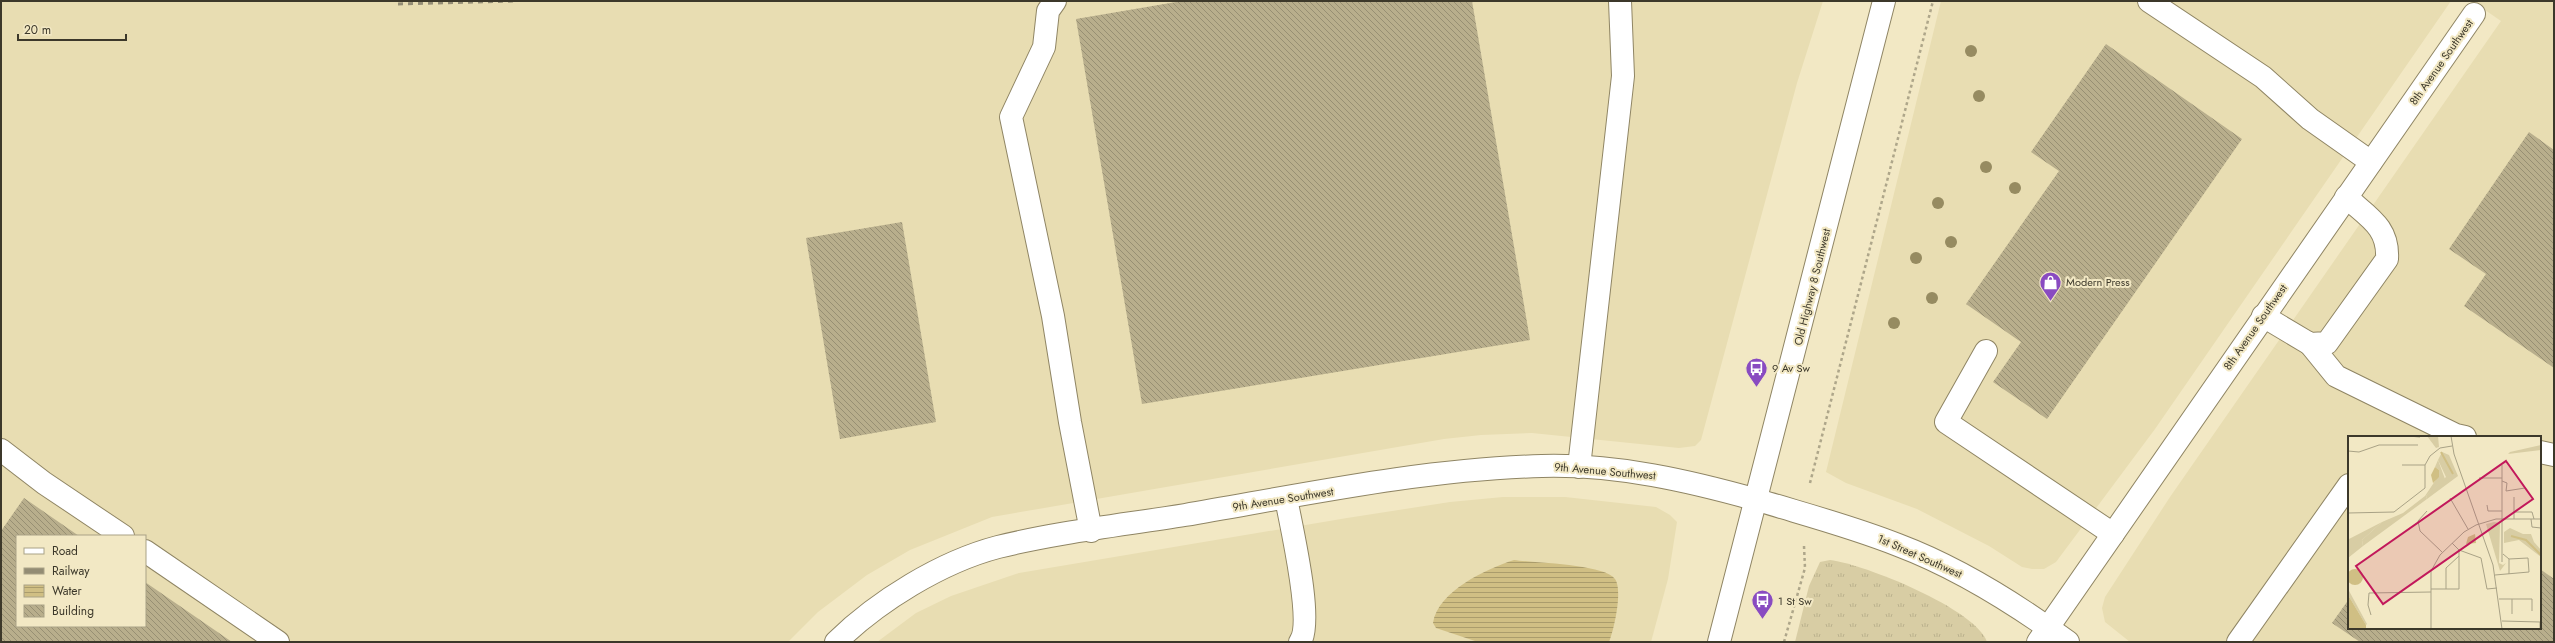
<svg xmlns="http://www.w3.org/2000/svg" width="2555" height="643" viewBox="0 0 2555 643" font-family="Jost,sans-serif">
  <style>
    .built { fill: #e8ddb2; fill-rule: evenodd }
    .grass { fill: url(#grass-tufts) }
    .water { fill: url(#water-rules) }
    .building { fill: url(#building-back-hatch) }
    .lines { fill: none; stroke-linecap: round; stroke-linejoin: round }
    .minor-casing { stroke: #8f8564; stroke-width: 24 }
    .path { stroke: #aea68a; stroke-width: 2.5; stroke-dasharray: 3 3; stroke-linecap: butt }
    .minor { stroke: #fff; stroke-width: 22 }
    .rail { stroke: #938c74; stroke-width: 3; stroke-dasharray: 5 5; stroke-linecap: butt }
    .tree { fill: #968b61 }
    .labels { text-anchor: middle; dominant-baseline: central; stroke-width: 4; stroke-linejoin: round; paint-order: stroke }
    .street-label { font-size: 11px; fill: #3c382a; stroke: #f2e8c4 }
    .poi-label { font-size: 11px; fill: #3c382a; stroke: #f2e8c4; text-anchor: start }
    .inset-river { fill: none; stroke: #d0bf84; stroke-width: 2 }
    .inset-road { fill: none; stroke: #a9a286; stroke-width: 1 }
    .view { fill: #c2185b; fill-opacity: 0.15; stroke: #c2185b; stroke-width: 2 }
    .inset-edge { fill: none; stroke: #3c382a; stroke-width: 2 }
  </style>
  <defs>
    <pattern id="grass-tufts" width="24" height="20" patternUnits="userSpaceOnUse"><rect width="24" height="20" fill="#d8cda4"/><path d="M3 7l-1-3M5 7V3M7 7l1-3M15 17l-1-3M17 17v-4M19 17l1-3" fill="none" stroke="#bab18d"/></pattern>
    <pattern id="water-rules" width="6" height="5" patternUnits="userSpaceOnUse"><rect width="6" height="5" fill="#d0bf84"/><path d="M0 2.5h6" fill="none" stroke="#aa9c6c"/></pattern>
    <pattern id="building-back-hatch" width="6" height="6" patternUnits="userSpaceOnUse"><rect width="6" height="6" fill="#b8ae8c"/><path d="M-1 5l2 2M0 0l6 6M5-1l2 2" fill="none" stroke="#978f73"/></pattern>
  </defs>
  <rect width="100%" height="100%" fill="#f2e8c4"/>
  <g class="built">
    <path d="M1,1H1823L1797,83L1701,440L1695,446L1679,448L1532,433L1481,435L1444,439L992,517L910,550L867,575L818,612L788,642H1ZM17,536H145V626H17Z"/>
    <path d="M1941,1H2451L2155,429L2056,562L2044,569H2032L2022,567L1989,546L1917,509L1846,483L1826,472Z"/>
    <path d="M2472,1H2554V642H2130L2105,622L2102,608L2105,597L2170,497L2501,21ZM2349,437H2540V628H2349Z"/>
    <path d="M1503,497H1565L1656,507L1670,515L1677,522L1668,579L1651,642H877L916,613L951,596L1019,573L1347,518L1450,502Z"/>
  </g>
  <path class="grass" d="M1830,560C1864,564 1976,609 1987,642H1795L1809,586L1820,562Z"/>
  <path class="water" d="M1514,560C1534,563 1604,564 1615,579C1623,590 1614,630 1609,642H1478L1436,628L1433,623C1438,591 1486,569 1514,560Z"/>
  <g class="building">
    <path d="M1182,1H1472L1530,340L1142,404L1076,19Z"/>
    <path d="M2106,44L2242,139L2047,419L1993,382L2021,342L1966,304L2059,171L2031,152Z"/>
    <path d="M2529,132L2554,150V368L2464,306L2486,274L2449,249Z"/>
    <path d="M902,222L936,422L840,439L806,238Z"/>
    <path d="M24,498L79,536H17V626H145V582L232,642H1V531Z"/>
    <path d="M2540,569L2554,579V642H2360L2332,623L2349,599V628H2540Z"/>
  </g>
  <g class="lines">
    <defs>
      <g id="minor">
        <path d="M1055,1L1048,11L1044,47L1011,117L1053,316L1070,422L1091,531"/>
        <path d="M2149,1L2263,77L2310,119L2371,162"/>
        <path d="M2263,316L2310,344L2327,343L2387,259C2389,227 2368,217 2346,197"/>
        <path d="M2310,344L2336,376L2456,435L2465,437"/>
        <path d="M1986,351L1946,422L2113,534"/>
        <path d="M1,450L44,483L123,536"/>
        <path d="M2540,452L2554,455"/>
        <path d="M1579,467L1623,76L1620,1"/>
        <path d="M1286,498C1291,526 1314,622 1300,642"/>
        <path d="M145,551L278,642"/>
        <path d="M836,642C878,601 941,562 998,547C1059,532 1123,525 1185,515C1302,495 1424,469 1542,466C1617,464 1690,481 1761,501C1807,515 1853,527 1898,545C1959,568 2016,604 2068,642"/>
        <path d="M1719,642L1884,1"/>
        <path d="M2038,642L2474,14"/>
        <path d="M2238,642L2349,485"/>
      </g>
    </defs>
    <use href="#minor" class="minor-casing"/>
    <g class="path">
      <path d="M1810,483L1933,1"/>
      <path d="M1784,642L1805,568L1804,546"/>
    </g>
    <use href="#minor" class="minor"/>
    <path class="rail" d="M398,4L514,1"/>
  </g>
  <g class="tree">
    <circle cx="1971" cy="51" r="6"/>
    <circle cx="1979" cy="96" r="6"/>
    <circle cx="1986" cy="167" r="6"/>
    <circle cx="2015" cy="188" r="6"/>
    <circle cx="1938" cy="203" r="6"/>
    <circle cx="1951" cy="242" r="6"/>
    <circle cx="1916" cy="258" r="6"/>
    <circle cx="1932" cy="298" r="6"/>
    <circle cx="1894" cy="323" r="6"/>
  </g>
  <defs>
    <symbol id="shop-pin" viewBox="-11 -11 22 30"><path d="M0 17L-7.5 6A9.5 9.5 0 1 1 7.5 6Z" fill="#894bc1" stroke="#f2e8c4"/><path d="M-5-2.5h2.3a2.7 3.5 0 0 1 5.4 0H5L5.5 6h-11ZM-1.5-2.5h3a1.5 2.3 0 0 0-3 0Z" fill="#fff"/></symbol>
    <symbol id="bus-pin" viewBox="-11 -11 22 30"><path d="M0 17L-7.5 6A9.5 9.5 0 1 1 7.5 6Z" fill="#894bc1" stroke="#f2e8c4"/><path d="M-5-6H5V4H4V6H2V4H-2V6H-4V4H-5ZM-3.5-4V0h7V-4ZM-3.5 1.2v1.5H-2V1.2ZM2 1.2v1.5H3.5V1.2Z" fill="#fff"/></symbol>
  </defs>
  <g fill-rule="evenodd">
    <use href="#shop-pin" x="2038" y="270" width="25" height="34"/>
    <use href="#bus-pin" x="1744" y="356" width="25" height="34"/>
    <use href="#bus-pin" x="1750" y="588" width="25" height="34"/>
  </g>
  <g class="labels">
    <g class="street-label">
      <text transform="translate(2441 62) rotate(-55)">8th Avenue Southwest</text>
      <text transform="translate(1812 287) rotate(-76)">Old Highway 8 Southwest</text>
      <text transform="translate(2255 327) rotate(-55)">8th Avenue Southwest</text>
      <text transform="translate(1605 471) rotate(5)">9th Avenue Southwest</text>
      <text transform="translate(1283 499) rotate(-9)">9th Avenue Southwest</text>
      <text transform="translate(1920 556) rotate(24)">1st Street Southwest</text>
    </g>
    <g class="poi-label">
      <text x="2066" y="282">Modern Press</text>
      <text x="1772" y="368">9 Av Sw</text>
      <text x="1778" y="601">1 St Sw</text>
    </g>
  </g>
  <g transform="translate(2348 436)">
    <rect width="193" height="193" fill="#f2e8c4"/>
    <path d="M193,9V14L160,18L162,16ZM90,24L97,43L78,60L79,63L15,110L14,104L34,86L55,77L77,60L91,39V34L87,31ZM146,86L152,87L151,127L155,129L158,127L152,135L138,88Z" fill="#d8cda4"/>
    <path d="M79,0H90L91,11L88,12ZM94,16L101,19L110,40L79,63L78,60L98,41L90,24ZM34,86L14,104L15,110L0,122L1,103ZM162,92L175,98H183L186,106L193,114V121L171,104L156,107V96ZM0,153L19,188L18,189L0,159Z" fill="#d8cda4"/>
    <path d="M87,31L91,34V41L85,47L83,39ZM127,98L128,107L118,108L120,101ZM-1 141a8 8 0 1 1 16 0a8 8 0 1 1-16 0ZM0,159L18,189V193H0Z" fill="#d0bf84"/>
    <path class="inset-river" d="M93,16L105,38M163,100L178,104L193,119"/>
    <path class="inset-road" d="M60,0L72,1M103,0L106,18L145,129L154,193M0,15L11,16L31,9H70M54,29H77M154,29V126M131,42H154M154,45L159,47L158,55M158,55L177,52M102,62L120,93M139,69L140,75H154M79,75L70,85L72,95L94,116M166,76H184L186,83M0,77L46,76L77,52V29L82,20L92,12L104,10M166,83V61M183,83L184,91L193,92M111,114L133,122L139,153L149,152M161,138V123M147,139L181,136L180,122L161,123L155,118M83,153H111V114L104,107M98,153V132L111,120M151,163H184V175M164,163V178M23,179L20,169L21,157L83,156M154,185L192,186V193M83,193V135L92,119L116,96L128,89L148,83H193"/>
    <path class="view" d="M158,25L185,63L35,168L8,130Z"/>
    <rect width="193" height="193" class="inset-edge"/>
  </g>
  <rect width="2555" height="643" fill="none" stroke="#3c382a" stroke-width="4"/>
  <rect x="16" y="535" width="130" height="92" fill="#f2e8c4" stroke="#a9a286"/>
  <rect x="24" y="548" width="20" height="6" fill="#ffffff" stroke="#a9a286"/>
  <text x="52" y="555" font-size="12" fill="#3c382a">Road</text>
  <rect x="24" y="568" width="20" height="6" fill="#938c74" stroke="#a9a286"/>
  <text x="52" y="575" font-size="12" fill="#3c382a">Railway</text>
  <rect x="24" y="585" width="20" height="12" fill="url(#water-rules)" stroke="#a9a286"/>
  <text x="52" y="595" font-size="12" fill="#3c382a">Water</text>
  <rect x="24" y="605" width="20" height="12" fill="url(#building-back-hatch)" stroke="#a9a286"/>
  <text x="52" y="615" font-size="12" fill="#3c382a">Building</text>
  <path d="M18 34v6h108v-6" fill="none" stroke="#3c382a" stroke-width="2"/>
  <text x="24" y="34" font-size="12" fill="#3c382a" stroke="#f2e8c4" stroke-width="3" paint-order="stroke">20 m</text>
</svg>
